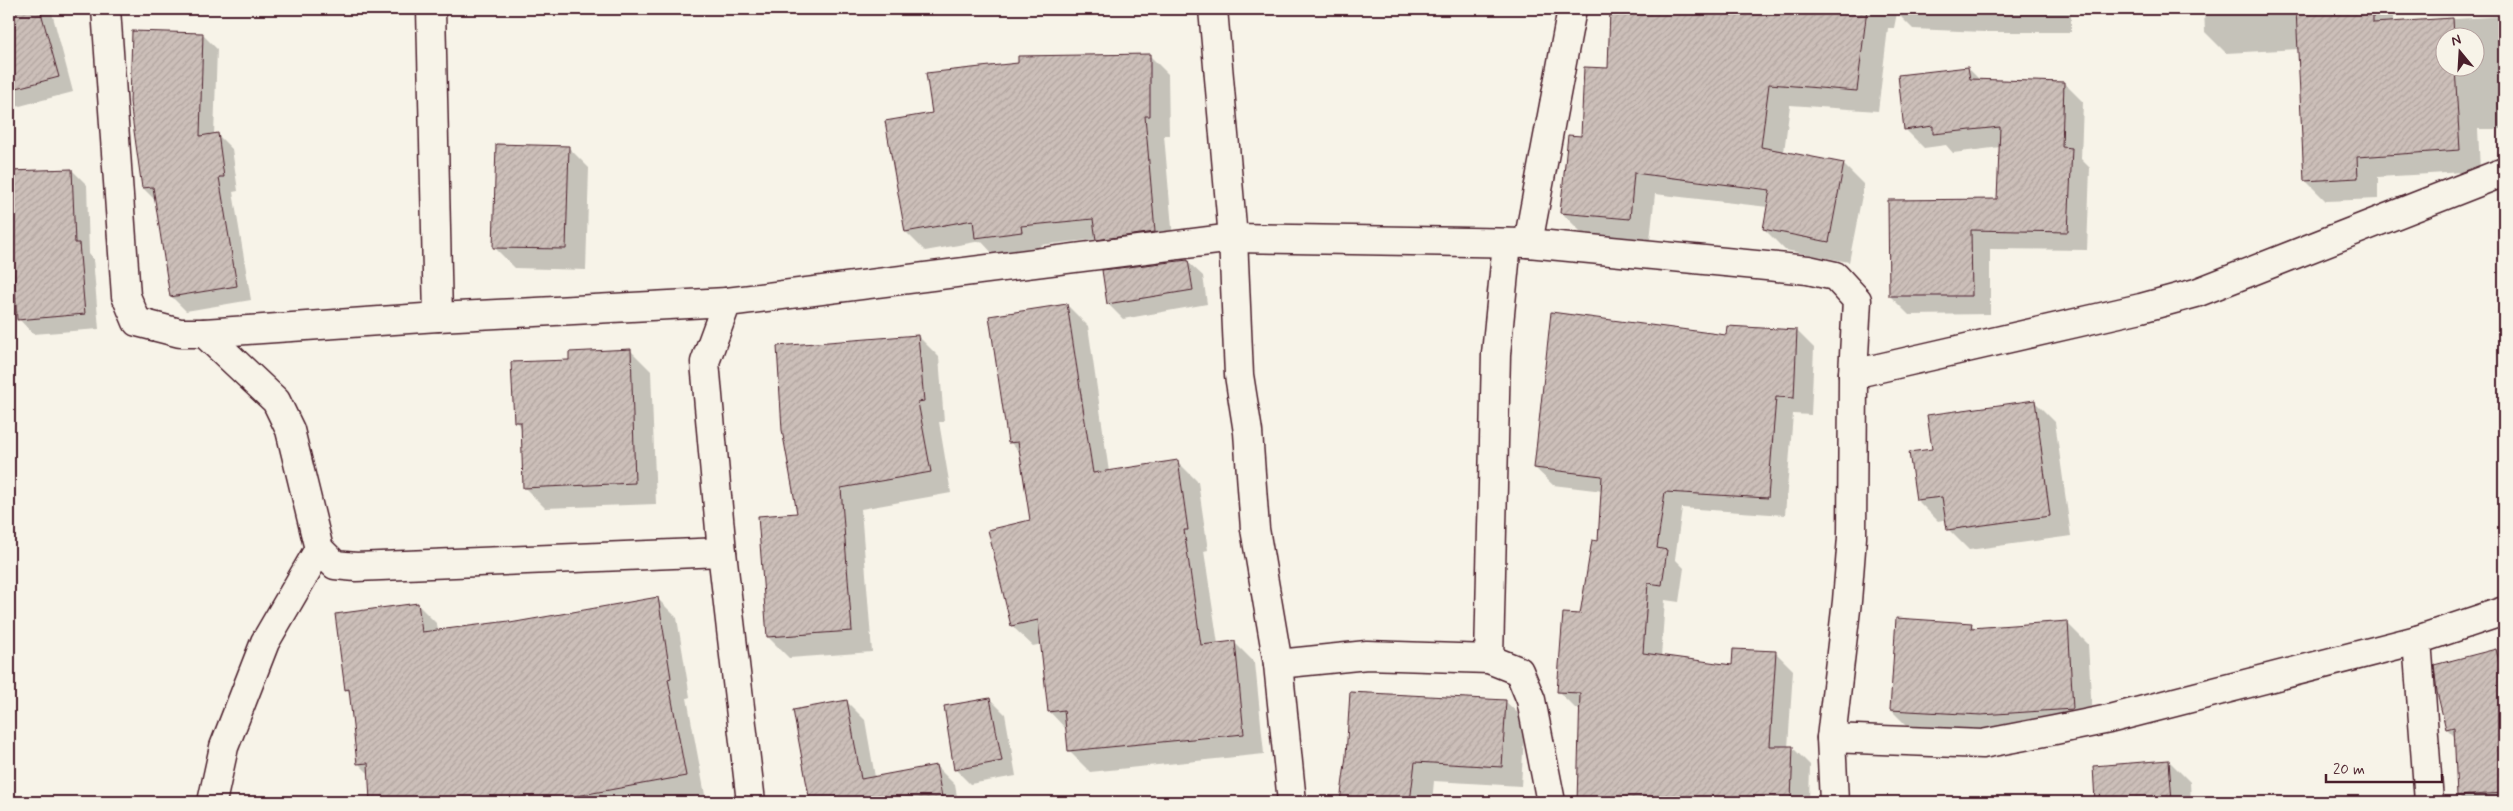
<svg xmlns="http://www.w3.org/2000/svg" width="2513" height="811" viewBox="0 0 2513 811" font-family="Mynerve,sans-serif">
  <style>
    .shadow { fill: #0003; fill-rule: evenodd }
    .building { fill: url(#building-hatch); stroke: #4a1f2b }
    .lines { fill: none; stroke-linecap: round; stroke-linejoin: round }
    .minor-casing { stroke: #4a1f2b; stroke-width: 31 }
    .minor { stroke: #f7f3e8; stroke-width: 28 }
  </style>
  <defs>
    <pattern id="building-hatch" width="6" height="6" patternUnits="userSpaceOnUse" patternTransform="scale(1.25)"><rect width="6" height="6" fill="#ccbfb9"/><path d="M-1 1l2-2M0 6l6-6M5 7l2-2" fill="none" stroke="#b1a49f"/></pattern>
  </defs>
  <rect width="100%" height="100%" fill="#f7f3e8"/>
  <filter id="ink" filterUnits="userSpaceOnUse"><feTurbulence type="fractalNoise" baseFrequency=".02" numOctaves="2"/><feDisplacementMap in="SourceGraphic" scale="10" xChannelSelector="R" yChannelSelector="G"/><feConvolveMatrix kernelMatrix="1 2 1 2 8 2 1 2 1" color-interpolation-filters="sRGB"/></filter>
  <g filter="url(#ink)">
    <g class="shadow">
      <path d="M9,9H51L73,92L12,108L9,105Z"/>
      <path d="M1611,9H2071V32H1983L1913,29L1897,13L1894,28H1888L1878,111L1790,105L1784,152L1843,164L1864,185L1849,262L1785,250L1764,229L1768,207L1655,194L1650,240L1582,233L1561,212L1583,138L1609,69Z"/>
      <path d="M2204,9H2389L2393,13V23L2504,16V129H2478L2480,171L2378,177V199L2326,201L2305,180L2299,49L2226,53L2205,32ZM2446,38H2476V68H2446Z"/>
      <path d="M202,34L217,49L214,135L217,134L232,149L238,191L233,192L251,300L186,311L171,296L156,201L143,188Z"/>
      <path d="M1149,55L1168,74L1169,135H1164L1174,251L1117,258L1098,239L1040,245L1041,250L996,257L981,241L925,251L906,232L933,114Z"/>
      <path d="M1968,68L1980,80L2064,83L2083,102L2081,159L2090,168L2087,250L1990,249V314L1909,315L1890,296L1998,200L2000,147L1953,153L1946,145L1924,148L1905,129Z"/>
      <path d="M568,147L589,168L586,270L515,268L494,247Z"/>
      <path d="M72,170L87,185L89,254L93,259L99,329L33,334L19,319L13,245L9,240V172Z"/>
      <path d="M1188,262L1203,276L1207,304L1123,319L1108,304Z"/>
      <path d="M1067,305L1088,326L1109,472L1177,461L1198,482L1208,550L1204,551L1218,644L1235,643L1255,663L1264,754L1090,772L1069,751L1067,730L1049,711L1042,644L1033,646L1012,626L990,531L1031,521L1021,454L1010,442Z"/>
      <path d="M1797,331L1814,348L1811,415L1793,414L1785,515L1682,508L1675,559L1684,568L1679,602L1665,600L1661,657L1733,666L1775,652L1793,670L1788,748H1793L1810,765L1809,802H1578L1581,709H1576L1558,691L1581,616L1599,542L1603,491L1553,485L1535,468L1727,336Z"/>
      <path d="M918,336L939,357L944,422H939L951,493L861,509L872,652L789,658L768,637L798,514Z"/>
      <path d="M630,350L651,371L656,504L545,508L524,487L522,428L515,421L570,361Z"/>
      <path d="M2034,401L2055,422L2071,536L1969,550L1948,529L1947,519L1938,521L1917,500Z"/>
      <path d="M658,599L677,618L690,697L687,698L705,795L682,799V802H371L370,775L359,764L350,693L346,689L417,604L437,624L438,631L509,622L511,624Z"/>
      <path d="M2067,623L2088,644L2093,730L1912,731L1891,710L1971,624L1976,629Z"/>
      <path d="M2496,650L2504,659V802H2465L2459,796L2455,737L2447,729Z"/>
      <path d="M990,699L1005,714L1016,776L970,784L955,769Z"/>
      <path d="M846,701L865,720L875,777L936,766L955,785L958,802H811L795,711Z"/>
      <path d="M1505,701L1525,720L1521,786L1434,781L1432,802H1341L1348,756Z"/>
      <path d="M2169,761L2190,782L2191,802H2097L2094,767Z"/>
      <path d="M1258,799L1262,802H1243Z"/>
    </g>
    <g class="building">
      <path d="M9,9H40L59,77L9,90Z"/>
      <path d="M1610,9H1867L1857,91L1769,84L1761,147L1844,163L1829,242L1763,229L1770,190L1634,173L1630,219L1560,213L1568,135L1581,136L1584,67L1608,68Z"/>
      <path d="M2296,9H2373V23L2453,18L2454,38H2446V68H2455L2460,150L2357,157L2358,178L2304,181Z"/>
      <path d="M132,31L203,33L200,136L218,133L224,177H219L237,286L170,297L153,187L142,188L130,102Z"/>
      <path d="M1150,54V116H1145L1155,232L1096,240L1093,219L1021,226L1022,232L975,238L973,220L905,232L885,121L932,113L926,73L1018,63V56Z"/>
      <path d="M1968,67L1970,79L2064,82L2062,147L2072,148L2068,232L1971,230L1972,296H1889L1888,200L1997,199L2000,127L1933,134V126L1904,130L1898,75Z"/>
      <path d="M496,144L569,146L566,249L493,248Z"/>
      <path d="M72,169L75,243H79L85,314L17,320L11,232H9V171Z"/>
      <path d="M1188,260L1193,290L1107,304L1102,270Z"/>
      <path d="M1067,304L1093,473L1178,460L1188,530H1184L1201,645L1235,641L1244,734L1068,751L1064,710L1048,712L1038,620L1011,626L988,530L1030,520L1018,442L1008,443L989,316Z"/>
      <path d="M1551,312L1726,335L1727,326L1797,330L1794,398L1776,397L1768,498L1665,492L1657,548L1667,550L1662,585L1648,583L1643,653L1732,665L1733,649L1776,651L1770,746H1793L1791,802H1577L1580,693L1557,692L1563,613L1580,614L1592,540L1598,541L1602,476L1534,468Z"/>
      <path d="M918,335L924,401L918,402L931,472L841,488L852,631L767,637L758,516L797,513L782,430L777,346Z"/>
      <path d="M631,349L635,483L523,488L521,422H514L511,362L569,360V352Z"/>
      <path d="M2035,400L2050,516L1947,530L1942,497L1916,500L1909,452L1932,449L1927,415Z"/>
      <path d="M658,597L671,678L668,679L686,776L560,799V802H370L368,763L357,764L349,689L345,690L335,614L418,603L422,632L509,621L510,623Z"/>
      <path d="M1896,618L1972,623L1971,628L2068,621L2073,709L1981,715L1890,710Z"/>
      <path d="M2496,649L2504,681V793L2457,796L2454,727L2446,729L2437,692L2434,665Z"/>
      <path d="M1350,692L1506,700L1502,767L1415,762L1410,802H1340L1346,756Z"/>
      <path d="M990,698L1002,761L954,770L944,706Z"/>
      <path d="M847,700L861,779L936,765L943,802H810L793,710Z"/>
      <path d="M2169,760L2172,802H2095L2093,766Z"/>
    </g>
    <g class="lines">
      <defs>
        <g id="minor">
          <path d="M106,9L126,296L137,322L180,333H204L276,401L290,430L319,549L335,565L356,567L722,552"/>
          <path d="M431,9L438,317"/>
          <path d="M1213,9L1233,238L1239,375L1248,432L1255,529L1278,664L1292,802"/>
          <path d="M1528,243L1572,9"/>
          <path d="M204,333L438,317L727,302"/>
          <path d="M1853,374L2141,308L2196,293L2504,172"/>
          <path d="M2417,640L2429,802"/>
          <path d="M1489,659L1496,354L1507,243"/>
          <path d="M1278,664L1367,655L1489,659L1519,671L1531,700L1551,802"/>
          <path d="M1831,738L1982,744L2055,730L2109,719L2417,640L2504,611"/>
          <path d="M212,802L224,747L265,642L319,549"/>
          <path d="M751,802L722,552L705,362L727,302L1233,238L1528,243L1808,270L1835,276L1857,300L1853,374L1852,537L1847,601L1831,738L1834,802"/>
        </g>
      </defs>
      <use href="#minor" class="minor-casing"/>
      <use href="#minor" class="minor"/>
    </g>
  </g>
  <rect width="2513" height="811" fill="none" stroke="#f7f3e8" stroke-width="30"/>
  <rect x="15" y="15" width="2483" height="781" fill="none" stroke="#4a1f2b" stroke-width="2" filter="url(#ink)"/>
  <g transform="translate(2460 52) rotate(342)"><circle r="24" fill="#f7f3e8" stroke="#b29e9c"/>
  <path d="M0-4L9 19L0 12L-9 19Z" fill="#4a1f2b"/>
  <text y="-8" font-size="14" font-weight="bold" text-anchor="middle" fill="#4a1f2b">N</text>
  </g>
  <path d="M2326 774v8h116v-8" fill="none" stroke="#4a1f2b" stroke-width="2.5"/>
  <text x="2333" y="774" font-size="15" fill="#4a1f2b" stroke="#f7f3e8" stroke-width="4" paint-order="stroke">20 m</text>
</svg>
